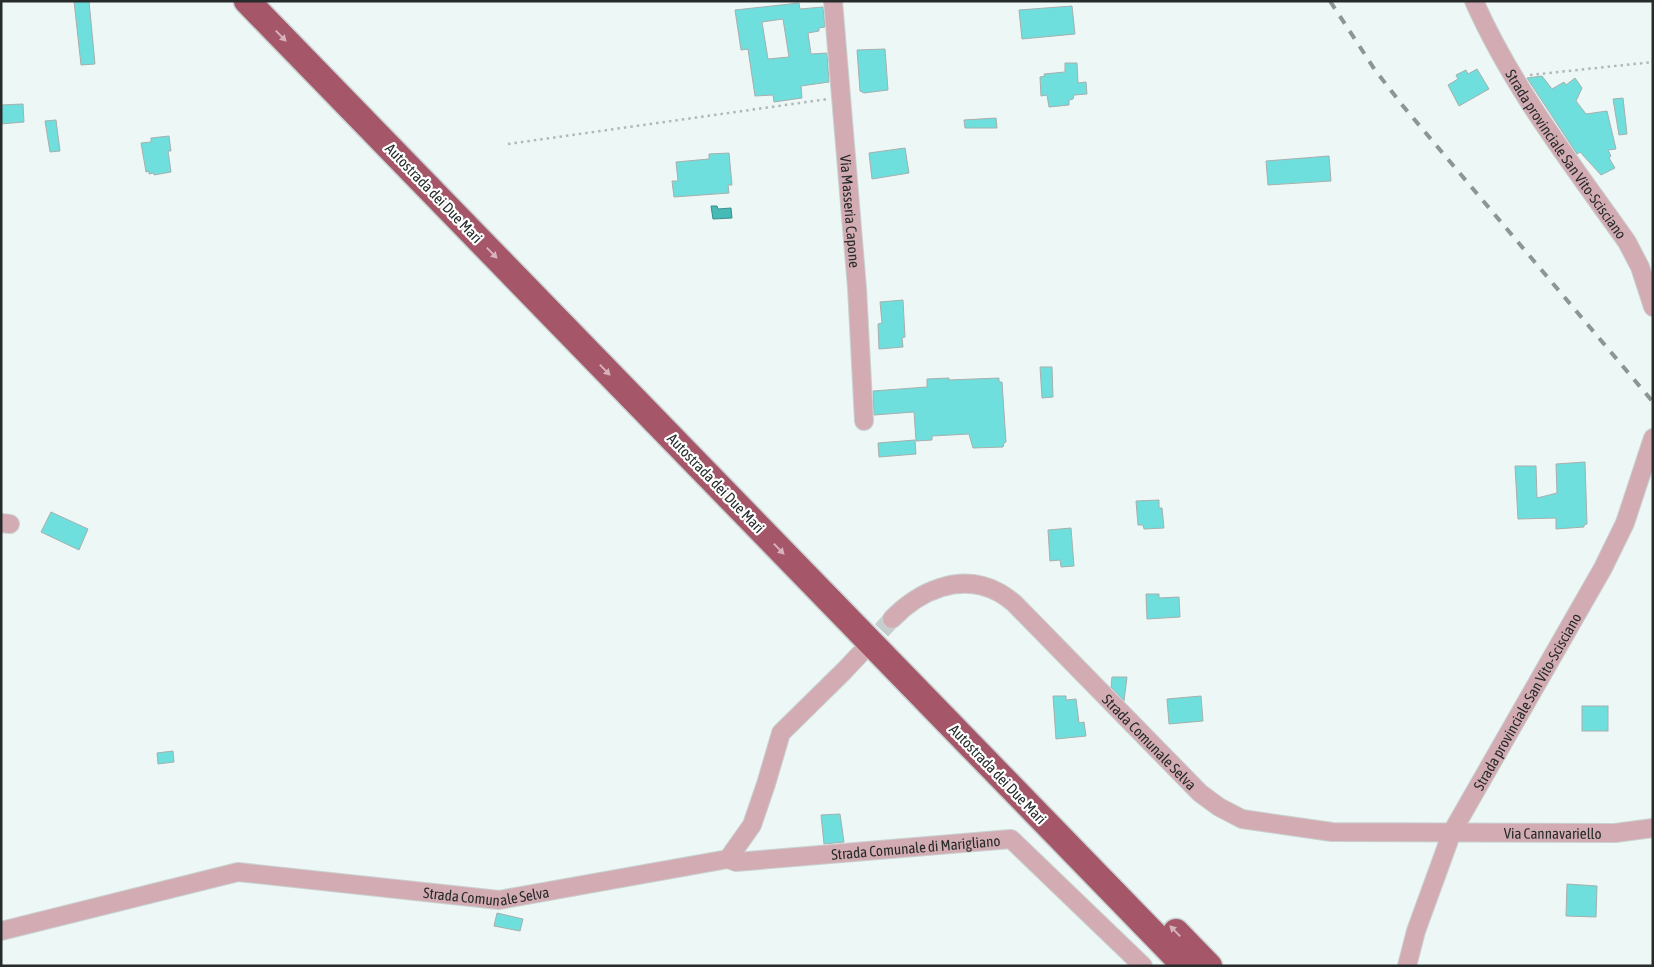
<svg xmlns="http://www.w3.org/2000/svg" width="1654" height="967" viewBox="0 0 1654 967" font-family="'Asap Condensed',sans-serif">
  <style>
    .water { fill: #45bab7; stroke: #3c8f8d }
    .building { fill: #6edfdc; stroke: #a6b0af; fill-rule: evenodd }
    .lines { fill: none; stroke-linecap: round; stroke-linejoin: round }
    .minor-tunnel { stroke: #c5cecd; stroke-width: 18; stroke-dasharray: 18 9; stroke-linecap: butt }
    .minor-casing { stroke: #c9d2d1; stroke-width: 20 }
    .highway-casing { stroke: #c9d2d1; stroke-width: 29 }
    .path { stroke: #b0b9b9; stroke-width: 2.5; stroke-dasharray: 2.5 4; stroke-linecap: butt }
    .minor { stroke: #d3acb3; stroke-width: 18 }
    .highway { stroke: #a55769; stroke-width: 26 }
    .rail { stroke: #8e9695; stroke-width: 4; stroke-dasharray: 9 9; stroke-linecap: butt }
    .oneway { fill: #d6b3bc }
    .labels { text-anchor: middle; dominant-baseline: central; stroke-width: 4.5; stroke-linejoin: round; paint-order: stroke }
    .street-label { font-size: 15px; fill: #272b2b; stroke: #fff }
  </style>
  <rect width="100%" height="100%" fill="#ecf7f6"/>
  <path class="water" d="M711,206H717L718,209L731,208L732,218L713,219Z"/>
  <g class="building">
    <path d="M74,1H89L95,64L81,65Z"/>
    <path d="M799,3L800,9L823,7L825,27L819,28V31L808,33L811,54L827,53L829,82L801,86L802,98L774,102L773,95L755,96L748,49L741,50L735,10ZM783,19L789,57L768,59L762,22Z"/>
    <path d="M1072,6L1075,34L1022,39L1019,10Z"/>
    <path d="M885,49L888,90L864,93L860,91L857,50Z"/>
    <path d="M1065,63H1077L1078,83L1086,82L1087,94L1074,95L1073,99L1069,100V105L1049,107L1047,95L1041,96L1040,77L1045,76L1044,74L1065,72Z"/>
    <path d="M1477,69L1489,89L1459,106L1448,85L1458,79L1456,75L1466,70L1468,74Z"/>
    <path d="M1542,76L1552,89L1564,82L1566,85L1575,78L1582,88L1576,101L1586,114L1607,111L1616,149L1608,150L1611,156L1609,158L1615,168L1601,175L1580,152L1577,154L1527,78Z"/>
    <path d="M1623,98L1627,134L1619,135L1613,99Z"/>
    <path d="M23,104L24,122L1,124V105Z"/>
    <path d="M996,118L997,128H965L964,120Z"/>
    <path d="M56,120L60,151L50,152L45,121Z"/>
    <path d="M169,136L171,151H168L171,172L154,175V173L149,174V171L146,172L141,143L151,142V138Z"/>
    <path d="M905,148L909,173L872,179L869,153Z"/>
    <path d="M729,153L732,185H728L729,193L674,197L672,181H678L676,162L709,159V154Z"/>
    <path d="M1329,156L1331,181L1268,185L1266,161Z"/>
    <path d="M903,300L905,337L902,338L903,347L879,349L878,324L882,323L880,302Z"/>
    <path d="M1040,367H1052L1053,397L1042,398Z"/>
    <path d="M949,378V380L999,378V382H1002L1006,442L1004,443L1003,447L973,448L969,434L932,436V440L916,441L914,412L874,415L873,391L927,387V379Z"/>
    <path d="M915,440L916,454L879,457L878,443Z"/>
    <path d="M1585,462L1587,524L1584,525V527L1556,529V518L1518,519L1515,466H1536L1537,498L1557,493L1556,464Z"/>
    <path d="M1159,500V508H1162L1164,528L1144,529L1143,525H1138L1136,501Z"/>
    <path d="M51,512L88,529L79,550L41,532Z"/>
    <path d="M1071,528L1074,566L1061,567L1060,560L1050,561L1048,530Z"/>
    <path d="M1146,594H1159V598L1179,597L1180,617L1147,619Z"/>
    <path d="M1112,677H1127L1124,701L1111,687Z"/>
    <path d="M1053,696H1066V700L1076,699L1079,723L1084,722L1086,736L1056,739Z"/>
    <path d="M1201,696L1203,721L1169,724L1167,699Z"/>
    <rect x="1582" y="706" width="26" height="25"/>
    <path d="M173,751L174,762L158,764L157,753Z"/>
    <path d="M840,814L844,842L824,844L821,815Z"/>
    <path d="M1567,884L1597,886L1596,917L1566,916Z"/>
    <path d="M497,913L523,919L520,931L494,926Z"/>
  </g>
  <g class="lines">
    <path class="minor-tunnel" d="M863,650L892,619"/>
    <defs>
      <g id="minor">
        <path id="s1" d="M833,1L857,288L864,421"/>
        <path id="s2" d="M1474,1C1513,89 1572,164 1627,242L1640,267L1653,307"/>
        <path d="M1,523L10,524"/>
        <path id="s3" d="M892,619C919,591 960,572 998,592C1004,595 1009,599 1014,603L1200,793L1219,807L1242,819L1332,832L1615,833L1653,828"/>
        <path id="s4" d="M728,859L736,862L1011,839L1143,966"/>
        <path id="s5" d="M1,931L238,872L499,900L728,859L752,825L766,784L781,733L844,671L860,654"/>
        <path id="s6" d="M1407,966L1416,931L1452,832L1603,568L1625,523L1653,438"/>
      </g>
      <g id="highway">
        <path d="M247,1L1185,966"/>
        <path d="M1176,932L1209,966"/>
      </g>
    </defs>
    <use href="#minor" class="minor-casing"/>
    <use href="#highway" class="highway-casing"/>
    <g class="path">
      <path d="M1530,75L1653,62"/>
      <path d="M508,144L828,99"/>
    </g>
    <use href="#minor" class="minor"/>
    <use href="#highway" class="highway"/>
    <path class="rail" d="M1330,1L1375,70L1403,106L1653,402"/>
  </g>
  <defs><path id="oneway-solid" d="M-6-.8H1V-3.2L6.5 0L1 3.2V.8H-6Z" transform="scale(1.25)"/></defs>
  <g class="oneway">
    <use href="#oneway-solid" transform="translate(281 36) rotate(46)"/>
    <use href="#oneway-solid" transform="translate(492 253) rotate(46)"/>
    <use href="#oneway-solid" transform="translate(605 370) rotate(46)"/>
    <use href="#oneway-solid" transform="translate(779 549) rotate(46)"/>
    <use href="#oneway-solid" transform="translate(1175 931) rotate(-134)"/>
  </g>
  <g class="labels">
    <g class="street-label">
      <text stroke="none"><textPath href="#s2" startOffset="179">Strada provinciale San Vito-Scisciano</textPath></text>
      <text transform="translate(434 193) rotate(46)">Autostrada dei Due Mari</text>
      <text stroke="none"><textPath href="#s1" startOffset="211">Via Masseria Capone</textPath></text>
      <text transform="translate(716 483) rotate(46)">Autostrada dei Due Mari</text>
      <text stroke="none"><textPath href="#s6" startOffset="292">Strada provinciale San Vito-Scisciano</textPath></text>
      <text stroke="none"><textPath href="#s3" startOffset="331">Strada Comunale Selva</textPath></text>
      <text transform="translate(998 774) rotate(46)">Autostrada dei Due Mari</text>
      <text stroke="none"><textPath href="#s3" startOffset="764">Via Cannavariello</textPath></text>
      <text stroke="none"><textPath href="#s4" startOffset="189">Strada Comunale di Marigliano</textPath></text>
      <text stroke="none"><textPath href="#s5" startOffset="494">Strada Comunale Selva</textPath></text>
    </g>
  </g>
  <rect width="1654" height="967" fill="none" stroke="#272b2b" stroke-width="5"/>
</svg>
